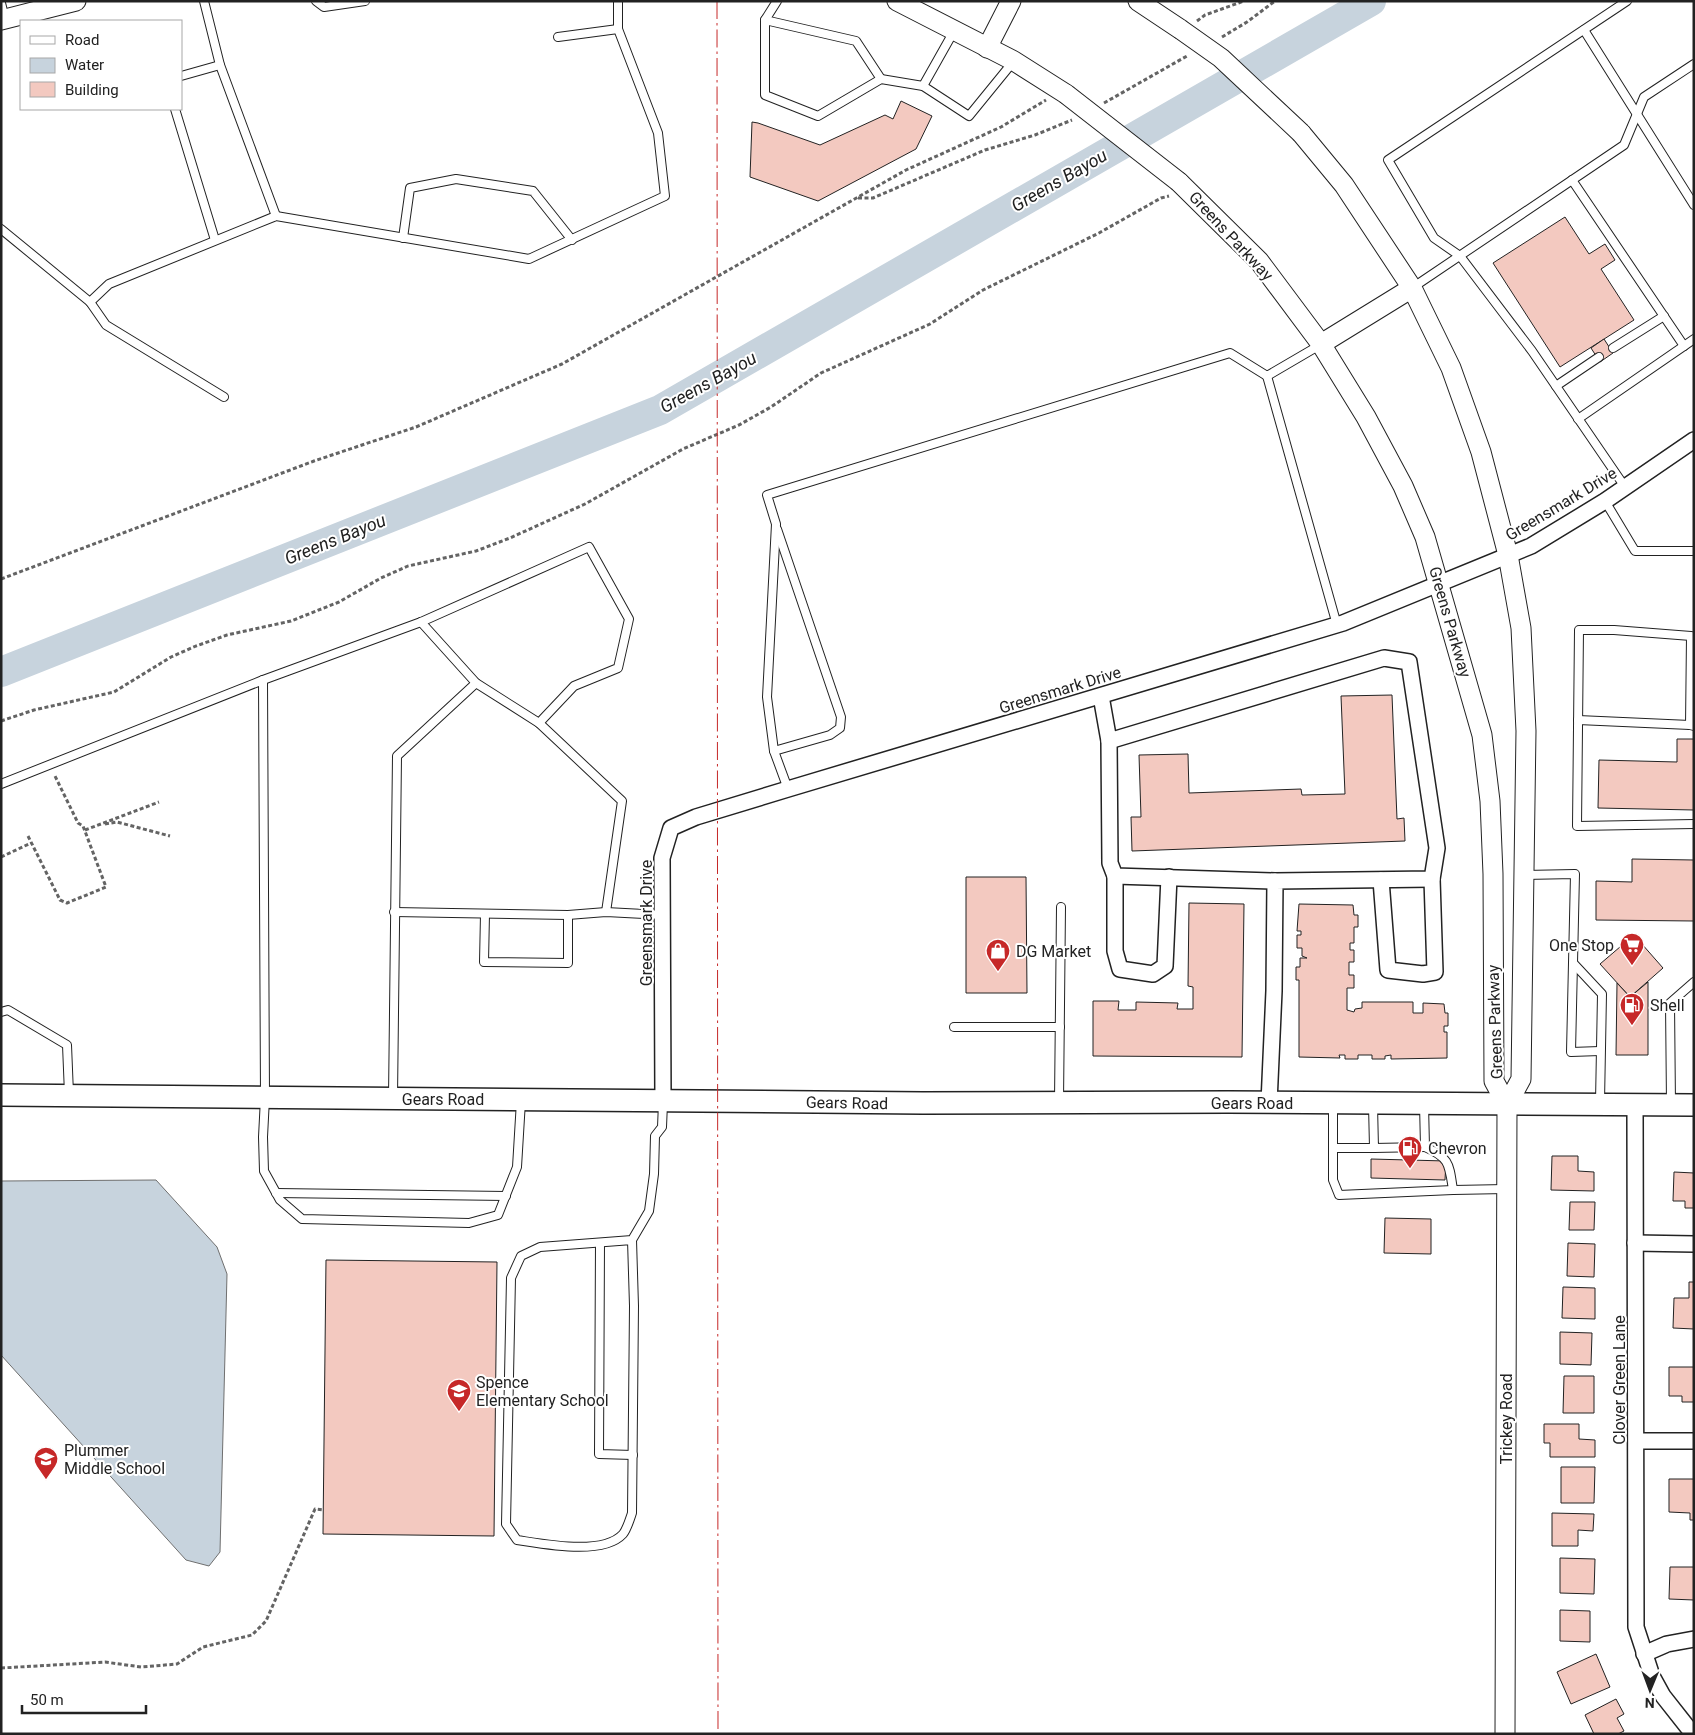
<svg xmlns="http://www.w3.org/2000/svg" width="1695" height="1735" viewBox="0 0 1695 1735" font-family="Roboto,sans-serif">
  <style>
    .water { fill: #c7d3dd; stroke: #6f6f6f }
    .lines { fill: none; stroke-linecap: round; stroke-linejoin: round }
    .river { stroke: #c7d3dd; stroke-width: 30 }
    .building { fill: #f3c9c0; stroke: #222 }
    .service-casing { stroke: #222; stroke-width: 10 }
    .minor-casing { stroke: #222; stroke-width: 18 }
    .tertiary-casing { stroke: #222; stroke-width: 21 }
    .secondary-casing { stroke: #222; stroke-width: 24 }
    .path { stroke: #646464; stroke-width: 3; stroke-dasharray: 4 2.5; stroke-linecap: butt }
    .service { stroke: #fff; stroke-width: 8 }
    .minor { stroke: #fff; stroke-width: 15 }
    .tertiary { stroke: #fff; stroke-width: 19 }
    .secondary { stroke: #fff; stroke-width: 21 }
    .tertiary-bridge-casing { stroke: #222; stroke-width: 21; stroke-linecap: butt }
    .tertiary-bridge { stroke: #fff; stroke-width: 19 }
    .power { stroke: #c62828; stroke-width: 1; stroke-dasharray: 18 4 2.5 4; stroke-linecap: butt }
    .labels { text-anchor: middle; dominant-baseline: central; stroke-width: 4; stroke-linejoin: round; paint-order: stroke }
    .street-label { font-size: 16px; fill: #222; stroke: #fff }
    .poi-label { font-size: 16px; fill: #222; stroke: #fff; text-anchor: start }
    .water-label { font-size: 18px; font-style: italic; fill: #222; stroke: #fff }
  </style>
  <rect width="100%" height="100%" fill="#fff"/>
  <path class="water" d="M156,1180L217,1247L227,1274L220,1552L209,1566L186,1560L1,1355V1181Z"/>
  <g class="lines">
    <path class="river" d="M1,672L660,410L1371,1"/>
  </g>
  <g class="building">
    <path d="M901,101L932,116L916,149L818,201L750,177L752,122L758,123L820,145L885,115L893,119Z"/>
    <path d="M1565,217L1589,254L1605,244L1615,260L1601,269L1634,320L1560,367L1493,263Z"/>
    <path d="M1604,339L1613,353L1600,362L1591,348Z"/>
    <path d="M1392,695L1397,819L1404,818L1405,841L1132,851L1131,817H1141L1139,755L1188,754L1189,793L1301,789L1302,795L1345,794L1341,696Z"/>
    <path d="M1677,739H1694V810L1598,808L1599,760L1677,762Z"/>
    <path d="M1632,859L1694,860V921L1596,920V881L1632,882Z"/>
    <path d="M966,877H1026L1027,993H966Z"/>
    <path d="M1189,903L1244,904L1242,1057L1093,1056V1001H1119L1118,1010H1136V1002L1178,1003L1177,1009H1193V987L1188,986Z"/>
    <path d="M1299,904L1353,905L1354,915H1358V927H1354V943H1350V950H1354V962H1349V975H1354V988H1347V1010L1354,1012L1355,1009L1362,1008V1002H1413V1013H1423V1003L1444,1004L1445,1013H1448V1026H1444V1032H1447V1058L1391,1059V1055L1385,1056V1059H1372V1055H1358V1059H1345V1055H1339L1340,1058L1299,1057V980H1296V967H1300V958H1307L1302,956V948H1297V935H1301V931H1297Z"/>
    <path d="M1634,935L1663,968L1630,997L1600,964Z"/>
    <path d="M1648,982V1055H1616L1617,983L1630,997Z"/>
    <path d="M1552,1156H1578V1171L1594,1172V1191L1551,1190Z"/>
    <path d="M1371,1159L1446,1161L1445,1180L1371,1178Z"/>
    <path d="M1674,1172L1694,1173V1208H1685V1201H1673Z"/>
    <path d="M1570,1202H1595L1594,1230H1569Z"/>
    <path d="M1385,1218L1431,1219V1254L1384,1253Z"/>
    <path d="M1568,1243L1595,1244L1594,1277L1567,1276Z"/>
    <path d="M326,1260L497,1262L494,1536L323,1534Z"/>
    <path d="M1689,1282H1694V1329L1673,1328L1674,1298H1689Z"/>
    <path d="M1563,1287L1595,1288V1319L1562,1318Z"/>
    <path d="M1560,1332L1592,1333L1591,1365L1560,1364Z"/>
    <path d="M1669,1367H1694V1402H1682V1396H1669Z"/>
    <path d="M1564,1376H1594V1413H1563Z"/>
    <path d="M1544,1424H1579V1439L1595,1440V1457H1550V1443H1544Z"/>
    <path d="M1561,1467H1595L1594,1503H1561Z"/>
    <path d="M1669,1479H1694V1520H1690V1513L1669,1512Z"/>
    <path d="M1552,1513L1594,1514L1593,1531L1578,1530V1546H1552Z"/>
    <path d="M1560,1558L1595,1559L1594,1594L1560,1593Z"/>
    <path d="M1670,1567H1694V1600L1669,1599Z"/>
    <path d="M1560,1610L1590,1611V1642L1560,1641Z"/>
    <path d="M1596,1654L1610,1687L1571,1704L1557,1672Z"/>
    <path d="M1616,1699L1624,1714L1617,1718L1624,1731L1618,1734H1594L1585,1715Z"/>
  </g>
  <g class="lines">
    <defs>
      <g id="service">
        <path d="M204,1L220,65L276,216"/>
        <path d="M316,1L324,7L365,1"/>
        <path d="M777,1L765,20V95L818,116L881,79L923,86L969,116L1013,62"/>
        <path d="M1,3L5,19"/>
        <path d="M765,20L856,41L881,79"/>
        <path d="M1584,30L1694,205"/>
        <path d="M558,37L618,29"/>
        <path d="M181,76L220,65"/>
        <path d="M923,86L954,31"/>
        <path d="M175,109L215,240"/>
        <path d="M1572,180L1684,346"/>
        <path d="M1,229L90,302L106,325L224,397"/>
        <path d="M403,238L410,188L456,179L533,191L572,240"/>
        <path d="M1412,288L1624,145L1644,97L1694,64"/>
        <path d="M90,302L109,284L276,216L529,259L665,196L658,133L618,29V1"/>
        <path d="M1613,348L1664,316"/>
        <path d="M1267,376L1337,625"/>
        <path d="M1556,386L1599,357"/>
        <path d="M1578,419L1694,339"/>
        <path d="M1625,487L1532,351L1460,256L1434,238L1388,160L1627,1"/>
        <path d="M1605,501L1635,551H1694"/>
        <path d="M421,622L476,683L539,723L622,801L606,912"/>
        <path d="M263,680L265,1098L263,1137L264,1171L280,1200L302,1219L469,1223L498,1215L517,1167L521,1101"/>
        <path d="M1578,720L1690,725"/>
        <path d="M1694,726L1690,725L1691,636L1614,630H1579L1577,826L1694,824"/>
        <path d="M774,751L830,735L840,728L841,717L777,529"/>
        <path d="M1,784L263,680L421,622L589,547L629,619L618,668L574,686L539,723"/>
        <path d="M788,789L774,751L767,697L776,524L767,495L1230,353L1267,376L1320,345"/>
        <path d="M1524,875L1575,874L1571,1052L1600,1051"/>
        <path d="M394,912L568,915L606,912L663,915"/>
        <path d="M485,914L484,962L568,963V915"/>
        <path d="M1574,964L1602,994L1600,1102"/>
        <path d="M1,1012L8,1010L67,1045L69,1094"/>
        <path d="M954,1027H1060"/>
        <path d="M393,1098L397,756L476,683"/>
        <path d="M1059,1102L1061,907"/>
        <path d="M1671,1104L1670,1003L1694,982"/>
        <path d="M1333,1105V1180L1339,1195L1453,1190"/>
        <path d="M1373,1105L1374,1148L1425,1147L1424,1104"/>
        <path d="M1425,1147C1450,1158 1449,1164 1453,1190L1506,1189"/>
        <path d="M1333,1148H1374"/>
        <path d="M276,1193L506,1196"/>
        <path d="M632,1240L540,1247L521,1256L511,1278L506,1524L517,1540C544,1544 603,1556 623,1534C627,1529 630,1519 632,1513L634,1306L632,1240L649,1211L654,1174L655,1136L662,1127L663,1103"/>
        <path d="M600,1243L599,1454L633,1455"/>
      </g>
      <g id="minor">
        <path d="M1101,696L1109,741L1384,658L1409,662L1437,848L1432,879L1275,881L1274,991L1269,1103"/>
        <path d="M1109,741L1110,863L1115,876L1275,881"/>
        <path d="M1115,876V951L1120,969L1153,974L1165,966L1169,877"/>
        <path d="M1381,880L1388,970L1423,974L1435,972L1432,879"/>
        <path d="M663,1101L662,858L671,828L696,817L788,789L1343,623L1531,546L1605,501L1694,440"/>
        <path d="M1635,1105L1636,1627L1652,1676L1663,1696L1693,1734"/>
        <path d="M1635,1243L1694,1244"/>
        <path d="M1637,1441H1694"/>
        <path d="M1644,1654L1667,1644L1694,1639"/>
      </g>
      <g id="tertiary">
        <path d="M897,1L1014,61L1066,94"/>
        <path d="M1138,1L1180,29"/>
        <path d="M1,20L76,1"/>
        <path d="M987,48L1011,1"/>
        <path d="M1301,133L1344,185L1412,288L1451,368L1481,452L1508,555L1521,628L1526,731L1521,1079L1507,1105L1505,1734"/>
        <path d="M1179,182L1259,261L1321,344L1366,417L1403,486L1425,537L1482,735L1490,801L1493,874L1494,1081L1507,1105"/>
        <path d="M1321,344L1412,288"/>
      </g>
      <path id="secondary" d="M1,1095L923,1103L1228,1102L1694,1105"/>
    </defs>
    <use href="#service" class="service-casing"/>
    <use href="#minor" class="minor-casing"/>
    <use href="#tertiary" class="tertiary-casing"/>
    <use href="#secondary" class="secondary-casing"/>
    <g class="path">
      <path d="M1197,21L1205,15L1244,1"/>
      <path d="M1222,37L1247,22L1275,1"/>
      <path d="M1104,103L1187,56"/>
      <path d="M858,198H873L985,150L1035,135L1072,120"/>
      <path d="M1,579L314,461L416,427L562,364L906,170L1001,127L1046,100"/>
      <path d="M1,721L34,710L114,692L171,657L196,646L227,635L291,621L339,602L381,578L408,566L476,551L510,538L585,504L683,449L739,425L771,407L821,373L930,324L983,290L1099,233L1161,198L1169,196"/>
      <path d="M105,824L117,822L170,836"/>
      <path d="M85,830L159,802"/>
      <path d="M28,836L60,900L67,903L106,887L83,826L78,823L54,774"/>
      <path d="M1,857L31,843"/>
      <path d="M1,1668L105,1662L141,1667L177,1664L203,1647L252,1635L266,1621L315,1509L323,1510"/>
    </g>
    <use href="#service" class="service"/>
    <use href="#minor" class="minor"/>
    <use href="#tertiary" class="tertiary"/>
    <use href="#secondary" class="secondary"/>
    <defs>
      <g id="tertiary-bridge">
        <path d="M1180,29L1221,58L1301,133"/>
        <path d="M1066,94L1179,182"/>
      </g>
    </defs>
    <use href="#tertiary-bridge" class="tertiary-bridge-casing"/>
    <use href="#tertiary-bridge" class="tertiary-bridge"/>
    <path class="power" d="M717,1L718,1734"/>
  </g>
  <defs>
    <symbol id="supermarket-pin" viewBox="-11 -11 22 30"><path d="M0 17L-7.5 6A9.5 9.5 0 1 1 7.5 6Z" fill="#c62828" stroke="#fff"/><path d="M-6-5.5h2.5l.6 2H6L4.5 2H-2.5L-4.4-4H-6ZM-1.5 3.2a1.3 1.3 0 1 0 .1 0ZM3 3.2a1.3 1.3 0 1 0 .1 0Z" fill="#fff"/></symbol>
    <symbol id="shop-pin" viewBox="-11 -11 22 30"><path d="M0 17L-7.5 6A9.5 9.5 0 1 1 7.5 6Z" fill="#c62828" stroke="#fff"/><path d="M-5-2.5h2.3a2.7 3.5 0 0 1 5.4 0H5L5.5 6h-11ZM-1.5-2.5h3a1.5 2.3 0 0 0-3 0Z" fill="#fff"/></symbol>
    <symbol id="fuel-pin" viewBox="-11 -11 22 30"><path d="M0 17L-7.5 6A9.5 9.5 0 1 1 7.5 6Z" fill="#c62828" stroke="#fff"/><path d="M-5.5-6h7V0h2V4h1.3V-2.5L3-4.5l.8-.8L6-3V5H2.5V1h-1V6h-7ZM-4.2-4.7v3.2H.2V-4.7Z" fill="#fff"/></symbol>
    <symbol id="school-pin" viewBox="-11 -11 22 30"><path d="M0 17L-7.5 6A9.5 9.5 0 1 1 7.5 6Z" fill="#c62828" stroke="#fff"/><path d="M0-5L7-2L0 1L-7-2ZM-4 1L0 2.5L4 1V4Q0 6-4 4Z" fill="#fff"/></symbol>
  </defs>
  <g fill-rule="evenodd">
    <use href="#supermarket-pin" x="1618" y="931" width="28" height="38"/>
    <use href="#shop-pin" x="984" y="937" width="28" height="38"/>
    <use href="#fuel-pin" x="1618" y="991" width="28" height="38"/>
    <use href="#fuel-pin" x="1396" y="1134" width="28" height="38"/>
    <use href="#school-pin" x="445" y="1377" width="28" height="38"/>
    <use href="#school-pin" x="32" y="1445" width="28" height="38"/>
  </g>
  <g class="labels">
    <g class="street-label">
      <text transform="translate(1231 236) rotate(47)">Greens Parkway</text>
      <text transform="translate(1561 504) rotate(-31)">Greensmark Drive</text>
      <text transform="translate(1450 622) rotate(74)">Greens Parkway</text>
      <text transform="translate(1060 690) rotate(-17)">Greensmark Drive</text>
      <text transform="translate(646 923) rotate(-90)">Greensmark Drive</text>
      <text transform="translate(1495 1022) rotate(-92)">Greens Parkway</text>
      <text x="443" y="1099">Gears Road</text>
      <text transform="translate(847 1103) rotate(1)">Gears Road</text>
      <text x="1252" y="1103">Gears Road</text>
      <text transform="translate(1619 1380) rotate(-90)">Clover Green Lane</text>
      <text transform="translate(1506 1419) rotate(-90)">Trickey Road</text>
    </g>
    <g class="poi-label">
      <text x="1614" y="945" text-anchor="end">One Stop</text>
      <text x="1016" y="951">DG Market</text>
      <text x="1650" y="1005">Shell</text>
      <text x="1428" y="1148">Chevron</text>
      <text x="476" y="1382">Spence<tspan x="476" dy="18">Elementary School</tspan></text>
      <text x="64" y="1450">Plummer<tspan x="64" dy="18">Middle School</tspan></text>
    </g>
    <g class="water-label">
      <text transform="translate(1059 180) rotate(-30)">Greens Bayou</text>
      <text transform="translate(708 382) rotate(-29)">Greens Bayou</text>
      <text transform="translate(335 539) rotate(-22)">Greens Bayou</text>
    </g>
  </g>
  <rect width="1695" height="1735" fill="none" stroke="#222222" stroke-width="5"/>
  <rect x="20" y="20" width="162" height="90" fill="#ffffff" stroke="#a7a7a7"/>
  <rect x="30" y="36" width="25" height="8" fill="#ffffff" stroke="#a7a7a7"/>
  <text x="65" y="45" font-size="15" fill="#222222">Road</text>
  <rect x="30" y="58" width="25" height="15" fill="#c7d3dd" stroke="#a7a7a7"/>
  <text x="65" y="70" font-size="15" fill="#222222">Water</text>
  <rect x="30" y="82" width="25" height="15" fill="#f3c9c0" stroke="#a7a7a7"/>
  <text x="65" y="95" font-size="15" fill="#222222">Building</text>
  <g transform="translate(1650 1690) rotate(181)" stroke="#ffffff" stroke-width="4" paint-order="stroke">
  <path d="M0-4L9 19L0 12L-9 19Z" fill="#222222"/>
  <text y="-8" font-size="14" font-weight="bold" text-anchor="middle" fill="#222222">N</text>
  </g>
  <path d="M22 1705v8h124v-8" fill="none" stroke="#222222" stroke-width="2.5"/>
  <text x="30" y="1705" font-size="15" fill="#222222" stroke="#ffffff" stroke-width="4" paint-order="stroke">50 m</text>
</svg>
